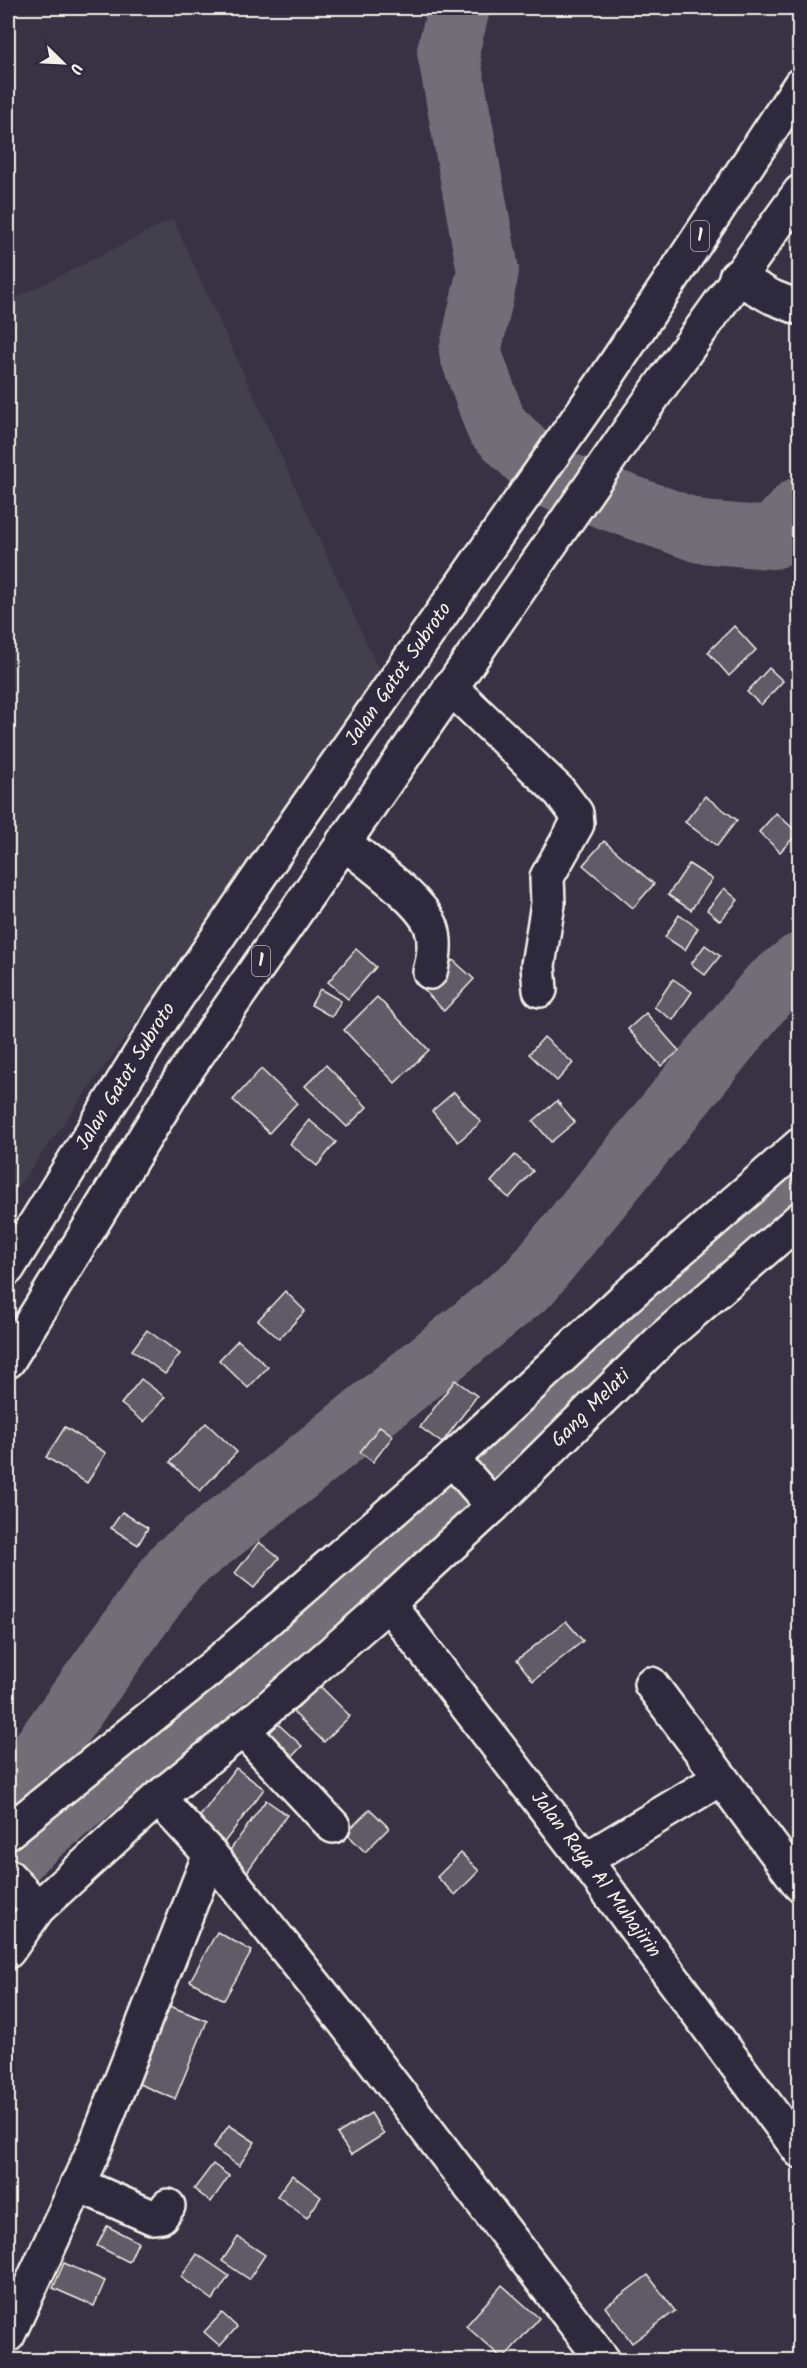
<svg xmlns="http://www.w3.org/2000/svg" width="807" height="2368" viewBox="0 0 807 2368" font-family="Kalam,sans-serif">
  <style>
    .built { fill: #433f4e }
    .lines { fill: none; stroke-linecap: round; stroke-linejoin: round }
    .canal { stroke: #726e77; stroke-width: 36 }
    .river { stroke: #726e77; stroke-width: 62 }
    .building { fill: #5f5c67; stroke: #f4f1e8; stroke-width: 1.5 }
    .minor-casing { stroke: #f4f1e8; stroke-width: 38 }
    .highway-casing { stroke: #f4f1e8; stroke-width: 38 }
    .minor { stroke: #2f2a3d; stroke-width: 33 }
    .highway { stroke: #2f2a3d; stroke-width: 33 }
    .labels { text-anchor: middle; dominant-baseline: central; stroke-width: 4.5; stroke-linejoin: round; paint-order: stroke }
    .shield { fill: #2f2a3d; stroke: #b9b5b5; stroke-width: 1.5 }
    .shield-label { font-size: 18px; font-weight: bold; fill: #f4f1e8 }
    .street-label { font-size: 20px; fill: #f4f1e8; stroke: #2f2a3d }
  </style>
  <rect width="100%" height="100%" fill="#373244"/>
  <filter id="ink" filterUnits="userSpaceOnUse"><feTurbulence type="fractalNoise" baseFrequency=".0167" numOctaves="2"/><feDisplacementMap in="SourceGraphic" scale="12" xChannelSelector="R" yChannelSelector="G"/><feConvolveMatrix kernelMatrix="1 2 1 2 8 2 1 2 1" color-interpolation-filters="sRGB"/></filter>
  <g filter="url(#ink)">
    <path class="built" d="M173,219L383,679L8,1201V302Z"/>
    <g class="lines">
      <path class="canal" d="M8,1886L33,1856L394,1554L800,1190"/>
      <g class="river">
        <path d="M459,8L448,51L488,271L470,352L496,425L548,477L701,532L772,538L800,508"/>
        <path d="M8,1796L34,1763L176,1566L289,1478L529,1283L769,989L800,964"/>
      </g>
    </g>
    <g class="building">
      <path d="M734,626L756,650L729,676L708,652Z"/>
      <path d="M769,668L783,681L761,705L747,692Z"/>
      <path d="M705,796L737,820L717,846L685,822Z"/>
      <path d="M776,813L798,833L780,852L759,832Z"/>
      <path d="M604,841L654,884L633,908L583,865Z"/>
      <path d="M689,864L712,879L691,910L668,895Z"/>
      <path d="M724,888L738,900L720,921L707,910Z"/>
      <path d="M679,915L698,928L685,950L665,937Z"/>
      <path d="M705,945L720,956L705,975L691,964Z"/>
      <path d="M356,949L376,967L348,999L328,982Z"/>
      <path d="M453,960L474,979L444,1011L424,990Z"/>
      <path d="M673,979L692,992L673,1020L654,1007Z"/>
      <path d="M320,989L341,1001L332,1017L311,1005Z"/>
      <path d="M377,997L429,1050L395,1083L344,1030Z"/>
      <path d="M646,1013L679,1051L661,1066L628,1029Z"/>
      <path d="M544,1037L573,1063L557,1081L529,1054Z"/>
      <path d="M326,1065L367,1107L347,1127L305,1086Z"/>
      <path d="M261,1069L297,1103L269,1133L233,1100Z"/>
      <path d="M454,1092L481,1122L458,1142L432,1111Z"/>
      <path d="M557,1101L575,1122L551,1142L533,1121Z"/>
      <path d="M309,1120L336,1142L317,1166L290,1144Z"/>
      <path d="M515,1155L533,1171L509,1198L491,1182Z"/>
      <path d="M285,1291L305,1311L279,1339L258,1320Z"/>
      <path d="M147,1330L180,1354L165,1374L132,1350Z"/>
      <path d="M238,1340L268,1367L248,1388L219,1360Z"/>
      <path d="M141,1379L165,1397L144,1422L121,1404Z"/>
      <path d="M455,1380L477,1396L442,1443L420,1427Z"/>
      <path d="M206,1423L237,1452L200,1491L170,1462Z"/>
      <path d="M380,1426L393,1436L373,1462L360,1452Z"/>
      <path d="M65,1427L106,1453L87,1483L46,1457Z"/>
      <path d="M122,1512L148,1528L138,1545L111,1528Z"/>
      <path d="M259,1542L279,1558L254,1588L235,1573Z"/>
      <path d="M566,1621L583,1641L533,1681L517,1660Z"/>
      <path d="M320,1686L350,1716L324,1742L293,1712Z"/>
      <path d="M278,1724L302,1746L284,1765L260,1743Z"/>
      <path d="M236,1768L264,1789L223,1844L195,1823Z"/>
      <path d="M266,1800L287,1815L245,1875L223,1860Z"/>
      <path d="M370,1809L389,1828L365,1852L346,1833Z"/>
      <path d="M461,1853L479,1871L455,1895L437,1877Z"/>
      <path d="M217,1932L252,1951L224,2000L190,1981Z"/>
      <path d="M170,2006L207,2021L175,2099L139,2084Z"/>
      <path d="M371,2113L384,2134L351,2155L337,2134Z"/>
      <path d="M229,2125L255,2142L239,2166L213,2148Z"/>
      <path d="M213,2164L229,2176L211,2202L194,2189Z"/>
      <path d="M292,2175L321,2197L307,2218L277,2196Z"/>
      <path d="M107,2226L138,2242L129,2262L97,2246Z"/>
      <path d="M238,2237L265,2255L249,2279L222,2261Z"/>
      <path d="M197,2254L229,2276L213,2300L181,2277Z"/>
      <path d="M64,2263L105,2281L94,2306L53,2288Z"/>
      <path d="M648,2275L675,2311L632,2343L605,2307Z"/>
      <path d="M502,2285L539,2318L503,2359L466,2326Z"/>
      <path d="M222,2313L237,2327L220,2346L204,2332Z"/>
    </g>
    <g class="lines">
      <defs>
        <g id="minor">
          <path d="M736,277L772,297L800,308"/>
          <path d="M450,687L559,791L576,813L577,824L547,877L548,904L538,965L540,990"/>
          <path d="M343,842C366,861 420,899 431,926C436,940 434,958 430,972"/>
          <path d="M452,1459L493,1506"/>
          <path id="s1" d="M388,1603L585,1860L800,2151"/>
          <path d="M651,1684L721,1778"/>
          <path d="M242,1729L333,1826"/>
          <path d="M158,1798L210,1854L343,2020L603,2360"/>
          <path d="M8,1832L214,1666L452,1459L624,1299L800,1145"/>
          <path d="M585,1860L721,1778L800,1885"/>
          <path d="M8,1876L38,1908"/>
          <path id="s2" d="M8,1951L38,1908L158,1798L257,1718L374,1616L493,1506L662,1339L800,1219"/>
          <path d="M77,2184L152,2217L161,2216L168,2206"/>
          <path d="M8,2335L95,2147L210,1854"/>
        </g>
        <g id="highway">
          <path id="s3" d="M8,1268L162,1019L299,818L600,387L800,85"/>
          <path d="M8,1361L181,1078L639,416L800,192"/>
        </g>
      </defs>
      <use href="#minor" class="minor-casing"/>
      <use href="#highway" class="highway-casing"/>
      <use href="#minor" class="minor"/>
      <use href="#highway" class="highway"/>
    </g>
  </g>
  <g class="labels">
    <g class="shield">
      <rect x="691" y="221" width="18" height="30" rx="4.5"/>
      <rect x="252" y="946" width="18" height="30" rx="4.5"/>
    </g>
    <g class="shield-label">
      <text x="700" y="236">1</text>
      <text x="261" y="961">1</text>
    </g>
    <g class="street-label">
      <text stroke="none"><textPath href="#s3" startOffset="711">Jalan Gatot Subroto</textPath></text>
      <text stroke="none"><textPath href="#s3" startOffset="225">Jalan Gatot Subroto</textPath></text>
      <text stroke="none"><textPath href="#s2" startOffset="798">Gang Melati</textPath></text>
      <text stroke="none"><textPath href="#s1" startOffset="342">Jalan Raya Al Muhajirin</textPath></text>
    </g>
  </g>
  <rect width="807" height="2368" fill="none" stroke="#2f2a3d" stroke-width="30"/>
  <rect x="15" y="15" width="777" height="2338" fill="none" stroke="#f4f1e8" stroke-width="2" filter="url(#ink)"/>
  <g transform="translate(63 63) rotate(114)" stroke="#2f2a3d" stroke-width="4.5" paint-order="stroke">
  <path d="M0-4.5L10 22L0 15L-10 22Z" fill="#f4f1e8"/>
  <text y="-9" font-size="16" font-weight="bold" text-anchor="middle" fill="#f4f1e8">U</text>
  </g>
</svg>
